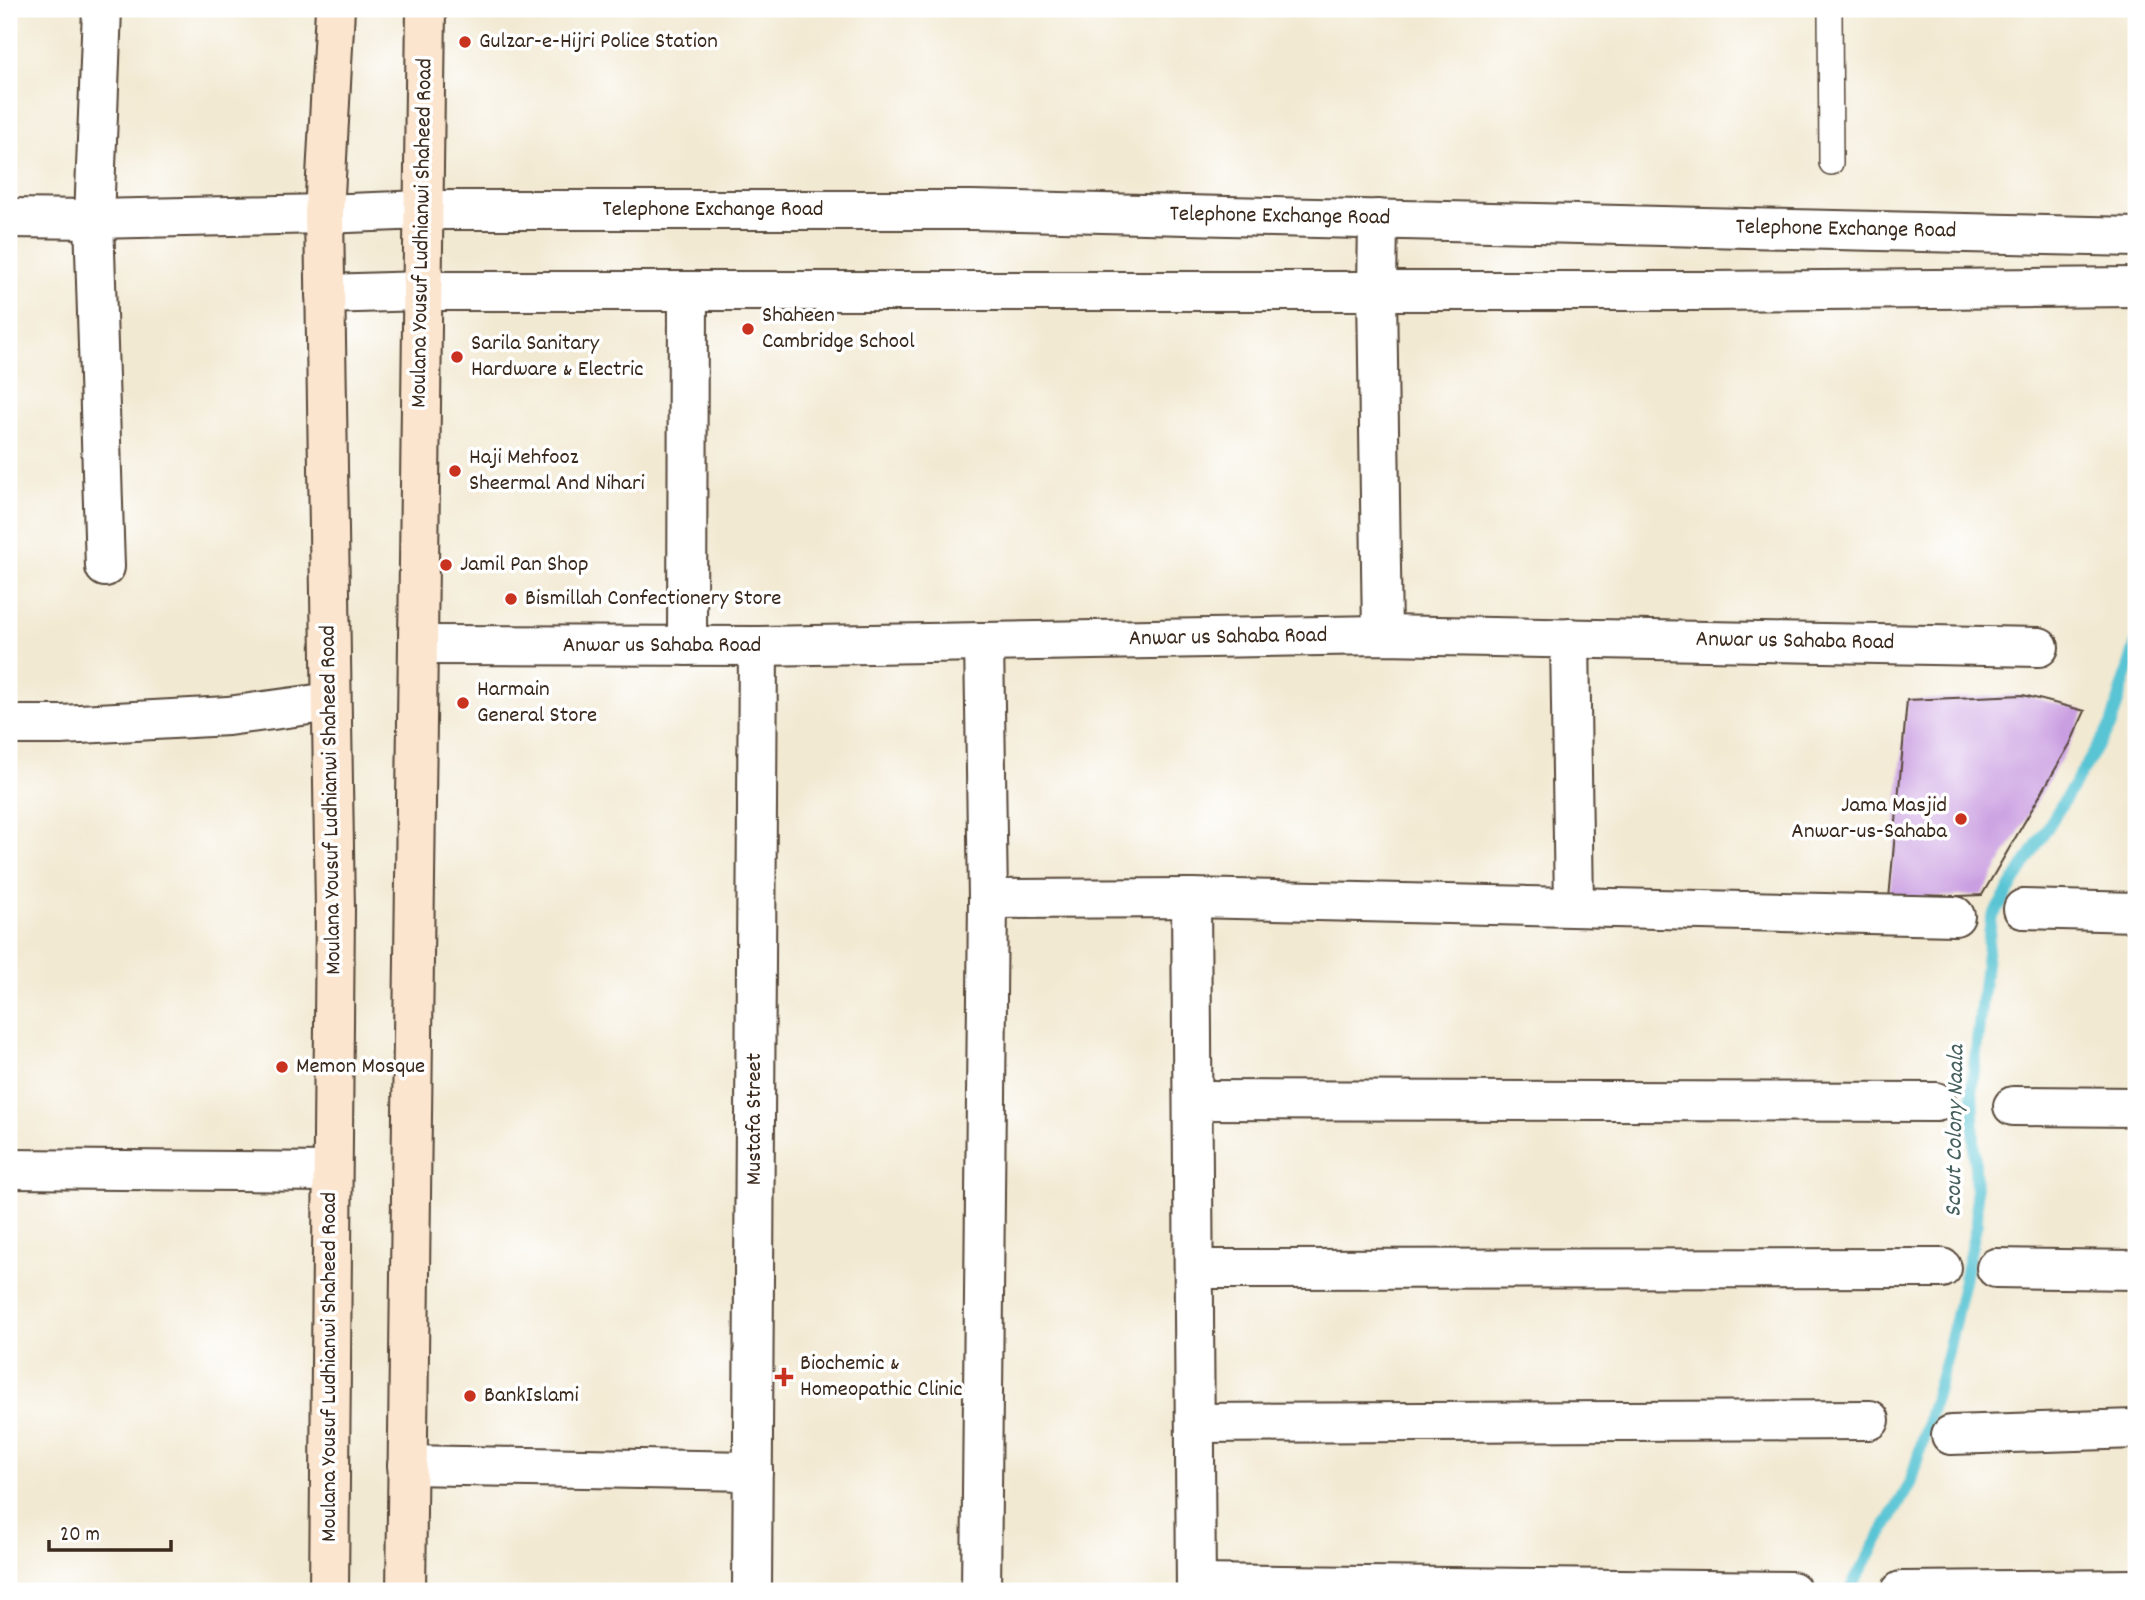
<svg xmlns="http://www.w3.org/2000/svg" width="2145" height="1600" viewBox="0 0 2145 1600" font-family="Dekko,sans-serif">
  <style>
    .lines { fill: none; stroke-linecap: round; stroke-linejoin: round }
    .stream { stroke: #59c4d4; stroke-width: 12 }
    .building { fill: #ca9fe1 }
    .lane-casing { stroke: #564739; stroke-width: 26 }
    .street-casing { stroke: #564739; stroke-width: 42 }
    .secondary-casing { stroke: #564739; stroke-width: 42 }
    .lane { stroke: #fff; stroke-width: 23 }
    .street { stroke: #fff; stroke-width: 38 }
    .secondary { stroke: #fbe5cf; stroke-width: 38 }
    .poi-dot { fill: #c8321e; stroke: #fff; stroke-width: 2.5 }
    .labels { text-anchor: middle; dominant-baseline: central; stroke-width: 7; stroke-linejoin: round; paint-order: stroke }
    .poi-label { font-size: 23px; fill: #3b2a1e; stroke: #fff; text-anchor: start }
    .street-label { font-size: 23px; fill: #3b2a1e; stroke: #fff }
    .water-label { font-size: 24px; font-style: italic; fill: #46605e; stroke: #fff }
  </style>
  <rect width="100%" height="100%" fill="#fff"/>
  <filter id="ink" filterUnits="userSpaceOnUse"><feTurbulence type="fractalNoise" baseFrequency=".0143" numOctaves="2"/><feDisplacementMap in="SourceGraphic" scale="14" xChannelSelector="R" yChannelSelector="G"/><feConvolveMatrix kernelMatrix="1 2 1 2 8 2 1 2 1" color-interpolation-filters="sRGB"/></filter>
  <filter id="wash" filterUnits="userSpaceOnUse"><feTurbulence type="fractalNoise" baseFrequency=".00686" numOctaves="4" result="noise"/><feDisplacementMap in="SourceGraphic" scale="28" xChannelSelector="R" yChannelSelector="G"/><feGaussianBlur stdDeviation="1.57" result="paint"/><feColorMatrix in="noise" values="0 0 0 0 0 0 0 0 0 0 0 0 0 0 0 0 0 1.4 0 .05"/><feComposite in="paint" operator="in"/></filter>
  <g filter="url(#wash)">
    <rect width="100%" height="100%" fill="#f2e9d2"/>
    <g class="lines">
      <path class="stream" d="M1849,1591L1910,1484L1947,1356L1977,1222L1972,1086L1991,919L2111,725L2136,643"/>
    </g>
    <g id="blocks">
      <path class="building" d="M2023,695L2085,711L2070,744L1982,895L1889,899L1907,700Z"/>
    </g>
  </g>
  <g filter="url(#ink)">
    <use href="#blocks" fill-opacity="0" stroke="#564739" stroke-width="2"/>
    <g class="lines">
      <defs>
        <path id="lane" d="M1830,9L1831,163"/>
        <g id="street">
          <path d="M102,9L94,219L105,567"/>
          <path d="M9,218L94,219L324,214L423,210H972L2136,237"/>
          <path d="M1378,219L1377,291L1382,635"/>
          <path d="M325,294L422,291H1709L2136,287"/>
          <path d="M1570,638L1574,907"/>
          <path d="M418,645L758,646L1382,635L2039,647"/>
          <path d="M687,646L688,292"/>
          <path d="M9,725H61L228,716L331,702"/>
          <path d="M1191,898L1196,1591"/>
          <path d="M988,899L1191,898L1955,916"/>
          <path d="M2023,909L2136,912"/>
          <path d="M1193,1100L1936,1102"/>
          <path d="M2013,1106L2136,1107"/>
          <path d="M9,1169L332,1172"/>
          <path d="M1996,1268L2136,1270"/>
          <path d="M1194,1269L1942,1268"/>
          <path d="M1195,1423L1870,1420"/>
          <path d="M1951,1435L2136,1429"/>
          <path d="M407,1465L753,1471"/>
          <path d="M1196,1584L1792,1591"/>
          <path d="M752,1591L758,646"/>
          <path d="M981,1591L988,899L984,642"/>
          <path d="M1901,1591L2136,1589"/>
        </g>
        <g id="secondary">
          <path d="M329,1591L335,910L324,214L335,9"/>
          <path d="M406,1591L426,9"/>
        </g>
      </defs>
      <use href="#lane" class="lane-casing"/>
      <use href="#street" class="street-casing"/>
      <use href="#secondary" class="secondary-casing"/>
      <use href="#lane" class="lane"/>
      <use href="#street" class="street"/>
      <use href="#secondary" class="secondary"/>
    </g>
  </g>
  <g class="poi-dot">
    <circle cx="465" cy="42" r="7"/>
    <circle cx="748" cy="329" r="7"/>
    <circle cx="457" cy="357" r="7"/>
    <circle cx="455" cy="471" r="7"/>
    <circle cx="446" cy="565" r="7"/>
    <circle cx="511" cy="599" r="7"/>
    <circle cx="463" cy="703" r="7"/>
    <circle cx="1961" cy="819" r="7"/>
    <circle cx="282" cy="1067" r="7"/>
    <path d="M780.5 1366.5h7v7h7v7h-7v7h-7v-7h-7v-7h7z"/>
    <circle cx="470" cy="1396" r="7"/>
  </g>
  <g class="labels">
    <g class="poi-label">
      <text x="479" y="42">Gulzar-e-Hijri Police Station</text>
      <text x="762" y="316">Shaheen<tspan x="762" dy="26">Cambridge School</tspan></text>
      <text x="471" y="344">Sarila Sanitary<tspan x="471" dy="26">Hardware &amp; Electric</tspan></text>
      <text x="469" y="458">Haji Mehfooz<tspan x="469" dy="26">Sheermal And Nihari</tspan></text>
      <text x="460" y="565">Jamil Pan Shop</text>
      <text x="525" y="599">Bismillah Confectionery Store</text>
      <text x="477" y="690">Harmain<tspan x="477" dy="26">General Store</tspan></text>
      <text x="1947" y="806" text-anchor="end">Jama Masjid<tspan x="1947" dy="26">Anwar-us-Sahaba</tspan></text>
      <text x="296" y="1067">Memon Mosque</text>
      <text x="800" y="1364">Biochemic &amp;<tspan x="800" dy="26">Homeopathic Clinic</tspan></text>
      <text x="484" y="1396">BankIslami</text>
    </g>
    <g class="street-label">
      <text x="713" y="210">Telephone Exchange Road</text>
      <text transform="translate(1280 217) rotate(1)">Telephone Exchange Road</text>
      <text transform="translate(1846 230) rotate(1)">Telephone Exchange Road</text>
      <text transform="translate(423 233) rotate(-89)">Moulana Yousuf Ludhianwi Shaheed Road</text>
      <text transform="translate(1228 638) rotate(-1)">Anwar us Sahaba Road</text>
      <text transform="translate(1795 642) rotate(1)">Anwar us Sahaba Road</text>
      <text x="662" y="646">Anwar us Sahaba Road</text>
      <text transform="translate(332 800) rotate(-91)">Moulana Yousuf Ludhianwi Shaheed Road</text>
      <text transform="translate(755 1119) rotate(-90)">Mustafa Street</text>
      <text transform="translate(330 1367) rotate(-90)">Moulana Yousuf Ludhianwi Shaheed Road</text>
    </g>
    <g class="water-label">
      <text transform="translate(1956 1131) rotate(-89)">Scout Colony Naala</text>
    </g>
  </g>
  <rect width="2145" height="1600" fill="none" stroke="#fff" stroke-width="35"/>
  <path d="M49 1540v10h122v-10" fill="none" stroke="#3b2a1e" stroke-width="3.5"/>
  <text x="60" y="1540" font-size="21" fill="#3b2a1e" stroke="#ffffff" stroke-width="5" paint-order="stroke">20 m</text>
</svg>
